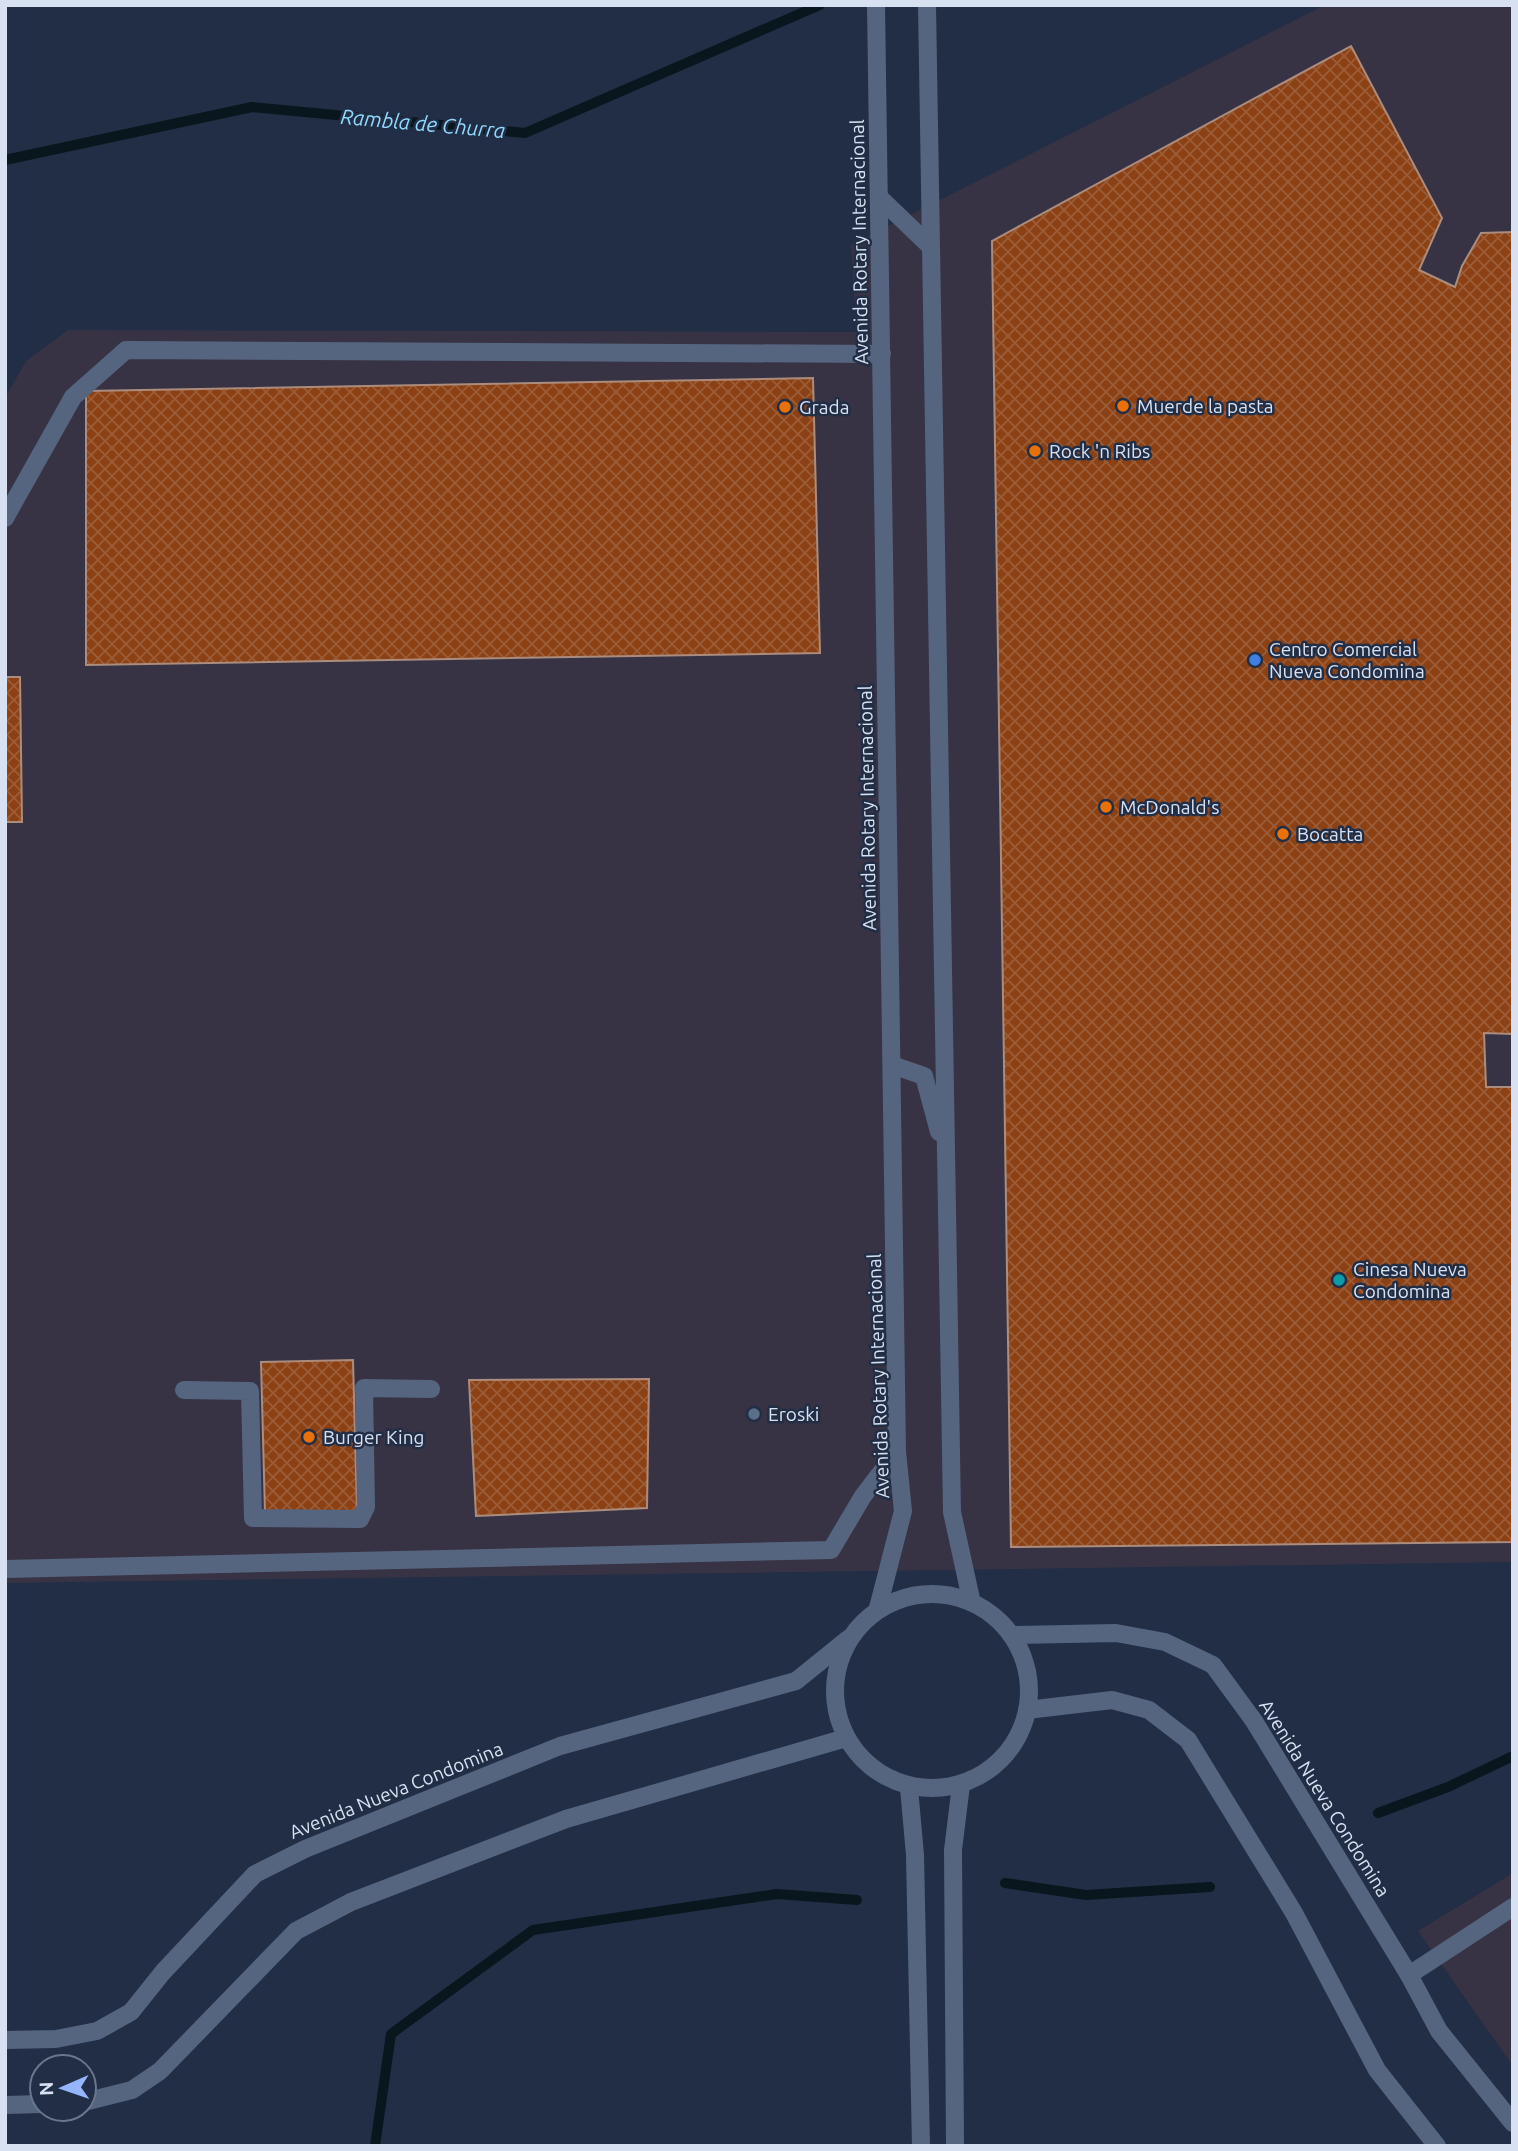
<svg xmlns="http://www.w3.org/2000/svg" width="1518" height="2151" viewBox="0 0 1518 2151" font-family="Ubuntu,sans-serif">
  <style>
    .commercial { fill: #373344 }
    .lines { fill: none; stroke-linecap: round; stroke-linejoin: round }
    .stream { stroke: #09161d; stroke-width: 10 }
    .building { fill: url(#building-cross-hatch); stroke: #ac8c7c; stroke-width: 2 }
    .minor { stroke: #56657f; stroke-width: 18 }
    .food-dot { fill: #e8710a; stroke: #212e46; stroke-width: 2.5 }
    .shop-dot { fill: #3f7fe0; stroke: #212e46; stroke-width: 2.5 }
    .culture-dot { fill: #0f9aa8; stroke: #212e46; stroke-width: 2.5 }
    .service-dot { fill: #5c6f8a; stroke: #212e46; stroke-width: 2.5 }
    .labels { text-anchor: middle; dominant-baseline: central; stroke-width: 5; stroke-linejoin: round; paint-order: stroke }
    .street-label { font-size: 19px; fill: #d8e1f1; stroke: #212e46 }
    .poi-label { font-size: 19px; fill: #d8e1f1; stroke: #212e46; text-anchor: start }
    .water-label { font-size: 21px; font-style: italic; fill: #91d8fd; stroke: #212e46 }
  </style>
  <defs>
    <pattern id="building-cross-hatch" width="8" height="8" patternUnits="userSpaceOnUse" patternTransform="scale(1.75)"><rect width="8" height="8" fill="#8c4114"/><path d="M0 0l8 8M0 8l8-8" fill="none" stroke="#9b5c37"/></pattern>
  </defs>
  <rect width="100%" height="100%" fill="#212e46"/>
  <g class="commercial">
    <path d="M1325,5H1513V1562L5,1583V398L26,361L68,330L856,332L851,245Z"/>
    <path d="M1513,1873V2066L1418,1931Z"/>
  </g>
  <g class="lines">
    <g class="stream">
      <path d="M5,160L252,107L525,133L820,5"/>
      <path d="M1378,1813L1448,1787L1513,1756"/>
      <path d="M1005,1883L1086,1895L1210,1887"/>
      <path d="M375,2146L391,2034L533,1930L777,1894L857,1900"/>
    </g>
  </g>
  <g class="building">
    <path d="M1351,46L1442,218L1419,270L1455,287L1462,266L1481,233L1513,232V1034L1484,1033L1486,1087H1513V1542L1011,1547L992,241Z"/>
    <path d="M813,378L820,653L86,665V391Z"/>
    <path d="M5,677H20L22,822H5Z"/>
    <path d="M353,1360L357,1511L265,1513L261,1362Z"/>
    <path d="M649,1379L647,1508L476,1516L469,1380Z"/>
  </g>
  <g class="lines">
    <g class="minor">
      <path d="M876,5L897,1452L903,1511L878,1608"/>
      <path d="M927,5L952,1512L971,1599"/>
      <path d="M880,198L931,247"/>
      <path d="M5,518L73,397L126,350L882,354"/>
      <path d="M892,1065L924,1076L939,1132"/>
      <path d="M184,1390L250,1391L253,1518L360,1519L366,1507L364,1388L431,1389"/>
      <path d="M5,1569L831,1550L863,1496L897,1452"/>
      <circle cx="932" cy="1691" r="97"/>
      <path d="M1014,1635L1116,1633L1165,1642L1213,1665L1254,1721L1409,1975L1439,2031L1513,2123"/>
      <path d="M1027,1710L1112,1700L1149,1710L1188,1740L1294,1913L1377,2070L1437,2146"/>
      <path d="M909,1788L915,1855L921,2146"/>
      <path d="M1409,1975L1513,1907"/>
      <path d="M5,2040L56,2039L97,2031L131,2012L163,1972L255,1874L305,1849L560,1746L796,1681L848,1639"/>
      <path d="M84,2102L132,2090L160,2071L296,1931L351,1902L566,1819L846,1738"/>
      <path d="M5,2105L42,2104"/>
      <path d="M955,2146L953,1850L961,1785"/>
    </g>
  </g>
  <g class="food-dot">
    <circle cx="1123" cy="406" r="7"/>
    <circle cx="785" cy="407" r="7"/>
    <circle cx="1035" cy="451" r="7"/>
    <circle cx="1106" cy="807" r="7"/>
    <circle cx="1283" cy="834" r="7"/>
    <circle cx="309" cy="1437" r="7"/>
  </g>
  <circle class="shop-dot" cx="1255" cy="660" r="7"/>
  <circle class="culture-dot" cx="1339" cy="1280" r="7"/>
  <circle class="service-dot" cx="754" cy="1414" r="7"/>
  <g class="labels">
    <g class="street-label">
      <text transform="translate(859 242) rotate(-91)">Avenida Rotary Internacional</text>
      <text transform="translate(867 808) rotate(-91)">Avenida Rotary Internacional</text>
      <text transform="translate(878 1376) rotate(-92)">Avenida Rotary Internacional</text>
      <text transform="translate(396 1790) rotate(-22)">Avenida Nueva Condomina</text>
      <text transform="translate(1325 1798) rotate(58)">Avenida Nueva Condomina</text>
    </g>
    <g class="poi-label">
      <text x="1137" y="406">Muerde la pasta</text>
      <text x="799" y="407">Grada</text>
      <text x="1049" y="451">Rock 'n Ribs</text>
      <text x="1269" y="649">Centro Comercial<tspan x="1269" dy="22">Nueva Condomina</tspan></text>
      <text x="1120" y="807">McDonald's</text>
      <text x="1297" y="834">Bocatta</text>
      <text x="1353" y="1269">Cinesa Nueva<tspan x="1353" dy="22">Condomina</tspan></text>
      <text x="768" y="1414">Eroski</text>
      <text x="323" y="1437">Burger King</text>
    </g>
    <g class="water-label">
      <text transform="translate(423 123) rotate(5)">Rambla de Churra</text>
    </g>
  </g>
  <rect width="1518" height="2151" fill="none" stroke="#d8e1f1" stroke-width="14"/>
  <g transform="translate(63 2088) rotate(268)"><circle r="33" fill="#212e46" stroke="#6a768a" stroke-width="2"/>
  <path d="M0-5L12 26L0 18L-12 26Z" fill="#95b6fd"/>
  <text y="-10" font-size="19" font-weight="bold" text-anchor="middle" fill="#d8e1f1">N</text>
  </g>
</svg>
